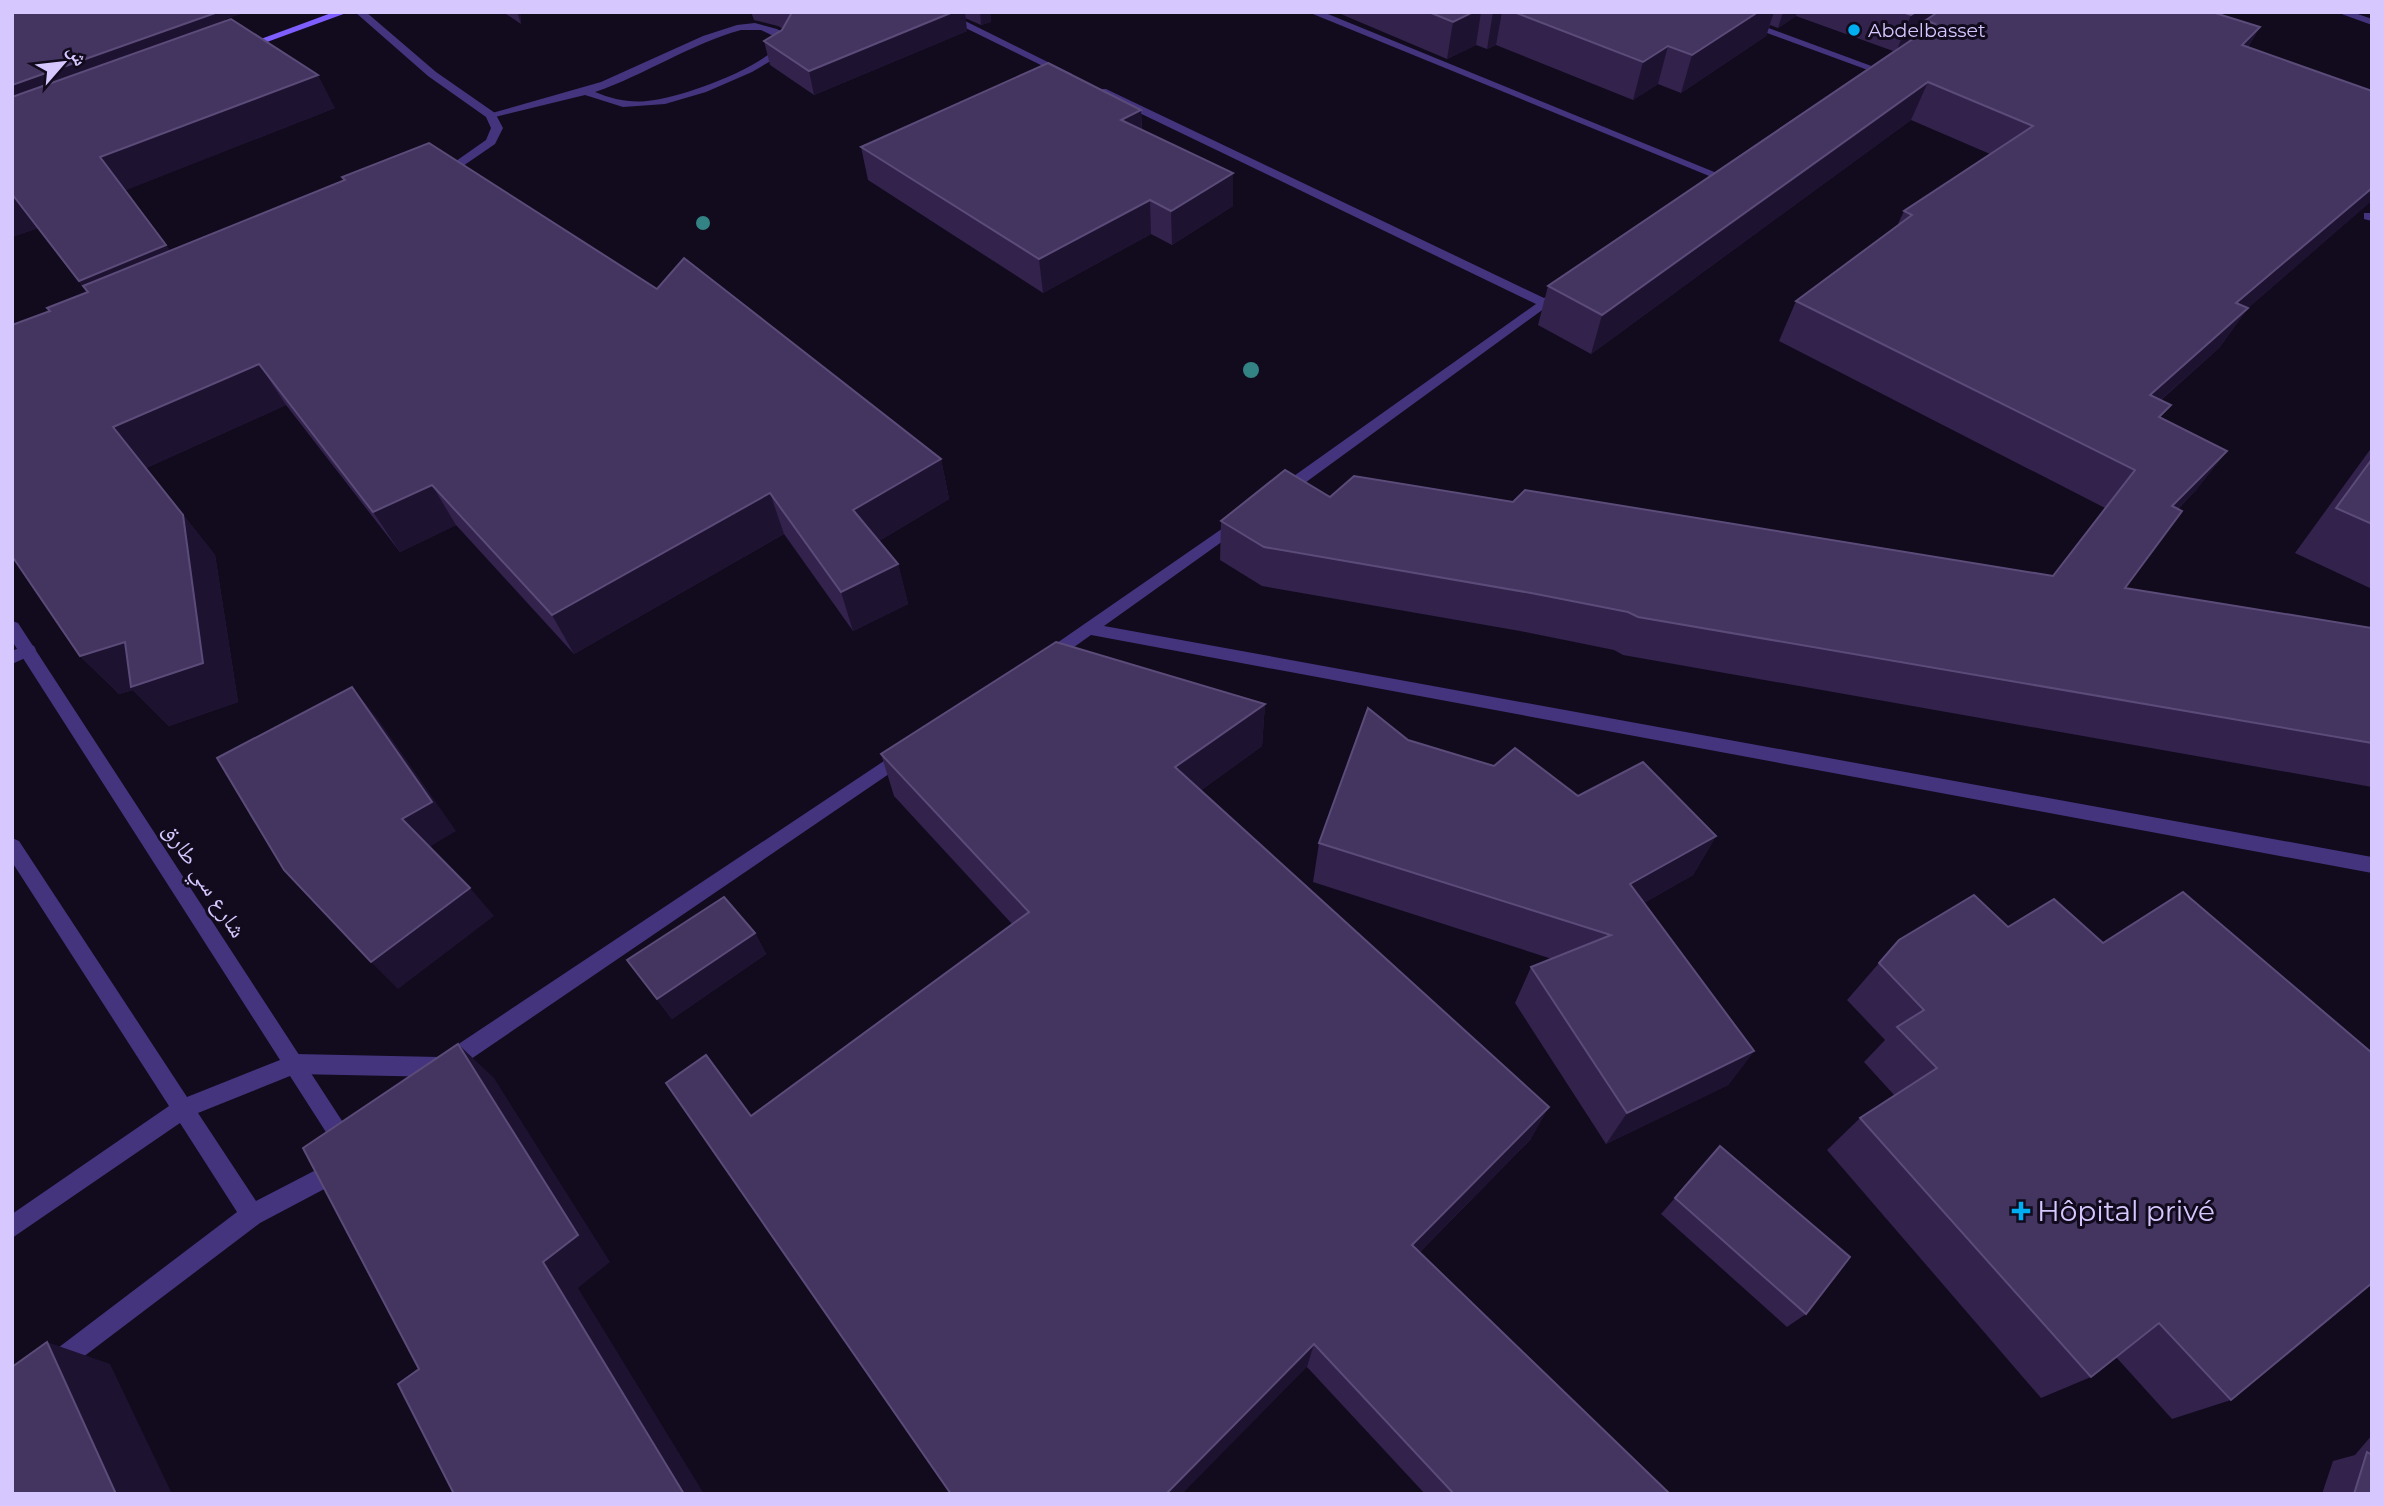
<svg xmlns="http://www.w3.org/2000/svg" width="2384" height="1506" viewBox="0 0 2384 1506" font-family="Montserrat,'Noto Naskh Arabic',sans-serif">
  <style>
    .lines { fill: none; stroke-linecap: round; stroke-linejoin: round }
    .service { fill: #44347e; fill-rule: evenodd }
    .minor { fill: #44347e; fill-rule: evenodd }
    .tertiary { fill: #44347e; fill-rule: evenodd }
    .secondary { fill: #7f5eff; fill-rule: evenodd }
    .tree { fill: #338284 }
    .wall { fill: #32224c }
    .shaded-wall { fill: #1e1231 }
    .building { fill: #443460; stroke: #5b4b79; stroke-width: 2 }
    .poi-dot { fill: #00aff2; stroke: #110b1d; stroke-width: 2.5 }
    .labels { text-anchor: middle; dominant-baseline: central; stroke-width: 6; stroke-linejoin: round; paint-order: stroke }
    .far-poi-label { font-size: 19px; fill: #d7c7ff; stroke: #110b1d; text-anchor: start }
    .street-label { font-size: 23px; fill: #d7c7ff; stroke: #110b1d }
    .near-poi-label { font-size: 28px; fill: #d7c7ff; stroke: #110b1d; text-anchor: start }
  </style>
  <rect width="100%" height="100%" fill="#110b1d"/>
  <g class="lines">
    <path class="service" d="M755,23L777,29L795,40L786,52L752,72L706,92L665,104L623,107L585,95L491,118L485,115L601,82L703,36L737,25ZM741,30H761L784,41C760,69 684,97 647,101C629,103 612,99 595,92C645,75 690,44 741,30Z"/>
    <g class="minor">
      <path d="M355,12H366L436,72L495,113L503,128L495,144L447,177H439V173L486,140L491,128L486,117L428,76Z"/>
      <path d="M933,12H947L1072,74L1063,76Z"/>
      <path d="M1308,12H1323L1729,178L1719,180Z"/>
      <path d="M1710,12H1725L1885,71L1876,73Z"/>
      <path d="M2336,12H2352L2372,19V25Z"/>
      <path d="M1098,89H1106L1544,298L1561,288L1567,292L1287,496H1277V488L1536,304L1098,93Z"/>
      <path d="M2364,213H2372V221L2364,219Z"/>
      <path d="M1239,517L1244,518L1247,522L1244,526L1104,626L2372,857V873L1091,635L1053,662H1041L1039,658L1041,654Z"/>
      <path d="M28,644L34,646L36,650L34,654L12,664V651Z"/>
      <path d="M902,749L908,751L911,756L908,761L449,1074L442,1077L295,1074L288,1071L285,1064L288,1057L295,1054L439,1057Z"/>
    </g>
    <path class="tertiary" d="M12,621L18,623L359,1147L356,1154L348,1157L340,1154L290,1076L198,1113L256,1201L339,1158L347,1161L350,1169L347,1177L260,1223L62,1373L54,1377L46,1373L42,1365L46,1357L237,1212L180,1123L12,1238V1214L169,1106L12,862V838L19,841L187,1097L280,1060L12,641Z"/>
    <path class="secondary" d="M334,12H349L245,50L236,48Z"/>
  </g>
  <g class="tree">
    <circle cx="703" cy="223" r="7"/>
    <circle cx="1251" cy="370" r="8"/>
  </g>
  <g class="wall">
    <path d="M12,12H247L224,19L335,108L125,190L170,251L344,181L342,177L657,289L941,459L949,499L879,541L898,564L908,604L853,631L784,534L574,654L456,525L400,552L286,405L146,468L215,555L238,702L169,726L133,690L119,694L80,656L50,311L87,292L38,228L12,237Z"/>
    <path d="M503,12H520L521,24Z"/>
    <path d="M751,12H990L991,22L981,25L965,18L967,31L814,95L770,65L764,41L783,29L778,26L754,20Z"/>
    <path d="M1336,12H2212L2260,27L2248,47L2372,91V203L2370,202L2248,308L2219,348L2161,400V418L2227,451L2196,490L2178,509L2125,588L2372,628V787L1623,655L1614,650L1520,631L1262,586L1220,560L1221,521L1330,497L1513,502L2053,576L2105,508L1779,341L1796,301L1897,226L1904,211L1990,154L1911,120L1591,354L1538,325L1548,286L1893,51L1796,16L1778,28L1770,25L1766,36L1681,93L1658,84L1633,100L1496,45L1487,49L1476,45L1447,59Z"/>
    <path d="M1141,110L1142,130L1233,173V206L1172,245L1151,234L1043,293L868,180L861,147Z"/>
    <path d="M2372,447V589L2295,553Z"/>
    <path d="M1265,704L1262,746L1200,791L1531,1139L1420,1252L1670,1494H1425L1307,1367L751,1116L1012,924L894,796L881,754Z"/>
    <path d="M1408,740L1494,766L1578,796L1716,836L1693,875L1644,903L1754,1051L1728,1085L1606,1144L1515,1003L1531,967L1552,959L1313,882L1319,843Z"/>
    <path d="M755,933L766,954L672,1019L627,960Z"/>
    <path d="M1899,940L2231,1400L2172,1419L2116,1357L2091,1377L2041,1398L1827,1150L1860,1118L1895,1096L1864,1062L1885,1040L1847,1000Z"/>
    <path d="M1720,1146L1806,1314L1787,1327L1661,1214Z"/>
    <path d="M2372,1435V1494H2322L2333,1461L2355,1455Z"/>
  </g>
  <g class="shaded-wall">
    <path d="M201,12H247L224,19L238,44L12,128V85Z"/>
    <path d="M517,12H520L521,24Z"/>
    <path d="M953,12H965L967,31L814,95L809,71Z"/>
    <path d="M980,12H990L991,22L981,25Z"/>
    <path d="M1473,12H1481L1476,45L1447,59L1453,22Z"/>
    <path d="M1493,12H1502L1496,45L1487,49Z"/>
    <path d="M1758,12H1774L1766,36L1681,93L1692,55Z"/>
    <path d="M1783,12H1797L1796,16L1778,28Z"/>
    <path d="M1916,12H1955L1926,20L1919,37L1896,52L1911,15Z"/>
    <path d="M2260,27L2237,64L2242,45Z"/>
    <path d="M1668,46L1658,84L1633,100L1643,62Z"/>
    <path d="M318,75L335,108L124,191L100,157Z"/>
    <path d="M1928,82L1911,120L1591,354L1602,315Z"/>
    <path d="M1141,110L1142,143L1121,120Z"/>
    <path d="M1233,173V206L1172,245L1171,211Z"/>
    <path d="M2372,188V201L2370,202L2208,343L2236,303Z"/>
    <path d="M12,194L38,228L12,237Z"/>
    <path d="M1150,200L1151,234L1043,293L1039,259Z"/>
    <path d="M166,245L189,279L105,316L79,281Z"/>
    <path d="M2248,308L2219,348L2122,434L2150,395Z"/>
    <path d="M259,364L286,405L146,468L215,555L238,702L169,726L133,690L119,694L80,656L125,642L113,427Z"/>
    <path d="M2227,451L2196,490L2142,545L2172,506Z"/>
    <path d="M941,459L949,499L864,550L853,510Z"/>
    <path d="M432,485L456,525L400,552L373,512Z"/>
    <path d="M770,493L784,534L574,654L552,615Z"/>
    <path d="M898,564L908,604L853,631L841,592Z"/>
    <path d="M352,687L377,718L456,831L426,849L402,819Z"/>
    <path d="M1265,704L1262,746L1175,809V767Z"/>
    <path d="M1716,836L1693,875L1611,922L1630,884Z"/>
    <path d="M470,888L494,916L398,989L371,962Z"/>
    <path d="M755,933L766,954L672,1019L657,999Z"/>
    <path d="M458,1044L494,1078L610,1262L578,1288L704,1494H684L543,1262Z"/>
    <path d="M1754,1051L1728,1085L1606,1144L1627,1113Z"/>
    <path d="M1549,1107L1531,1139L1401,1271L1412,1245Z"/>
    <path d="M47,1342L110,1364L172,1494H116Z"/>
    <path d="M1314,1344L1307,1367L1182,1494H1166Z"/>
  </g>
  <g class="building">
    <path d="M12,12H218L12,85Z"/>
    <path d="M788,12H953L809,71L764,41L782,30L791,14Z"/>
    <path d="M1429,12H1473L1453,22Z"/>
    <path d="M1514,12H1758L1692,55L1668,46L1643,62Z"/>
    <path d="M1902,12H1916L1911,15Z"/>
    <path d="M1938,12H2212L2260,27L2242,45L2372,91V188L2236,303L2248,308L2150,395L2171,405L2159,417L2227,451L2172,506L2182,511L2125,588L2372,628V743L1638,617L1628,612L1531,593L1264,547L1221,521L1285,470L1330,497L1354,476L1513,502L1525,490L2053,576L2135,470L1796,301L1912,215L1904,211L2033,126L1928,82L1602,315L1548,286L1935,24L1926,20Z"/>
    <path d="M231,19L318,75L100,157L166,245L79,281L12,194V97Z"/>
    <path d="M1048,63L1141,110L1121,120L1233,173L1171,211L1150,200L1039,259L861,147Z"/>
    <path d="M429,143L657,289L684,258L941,459L853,510L898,564L841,592L770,493L552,615L432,485L373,512L259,364L113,427L183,515L203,663L131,687L125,642L80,656L12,556V325L50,311L47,308L88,292L83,286L345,180L342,177Z"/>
    <path d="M2372,459V524L2336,508Z"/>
    <path d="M1056,642L1265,704L1175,767L1549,1107L1412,1245L1670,1494H1454L1314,1344L1166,1494H951L666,1083L706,1055L751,1116L1029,912L881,754Z"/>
    <path d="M352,687L432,802L402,819L470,888L371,962L284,870L217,758Z"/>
    <path d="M1368,708L1408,740L1494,766L1515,748L1578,796L1643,762L1716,836L1630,884L1754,1051L1627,1113L1531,967L1611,935L1319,843Z"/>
    <path d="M2183,892L2372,1053V1283L2231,1400L2159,1323L2091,1377L1860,1118L1937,1068L1897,1027L1924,1010L1879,963L1899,940L1974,895L2008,927L2054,899L2103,943Z"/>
    <path d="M724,897L755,933L657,999L627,960Z"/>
    <path d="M458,1044L578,1235L543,1262L684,1494H454L398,1384L419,1369L303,1148Z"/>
    <path d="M1720,1146L1850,1257L1806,1314L1675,1198Z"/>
    <path d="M47,1342L116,1494H12V1367Z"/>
    <path d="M2367,1452L2372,1455V1494H2354Z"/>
  </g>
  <g class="poi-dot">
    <circle cx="1854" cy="30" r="7"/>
    <path d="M2017.5 1200.5h7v7h7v7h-7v7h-7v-7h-7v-7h7z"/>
  </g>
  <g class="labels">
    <g class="far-poi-label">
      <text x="1868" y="30">Abdelbasset</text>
    </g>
    <g class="street-label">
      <text transform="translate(205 880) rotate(57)">شارع سي طارق</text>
    </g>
    <g class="near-poi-label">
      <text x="2037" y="1211">Hôpital privé</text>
    </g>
  </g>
  <rect width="2384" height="1506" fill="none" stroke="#d7c7ff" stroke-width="28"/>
  <g transform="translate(63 63) rotate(62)" stroke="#110b1d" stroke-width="5" paint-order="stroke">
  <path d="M0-5L12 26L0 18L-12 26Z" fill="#d7c7ff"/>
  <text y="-10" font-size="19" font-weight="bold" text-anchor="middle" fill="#d7c7ff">ش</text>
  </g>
</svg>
